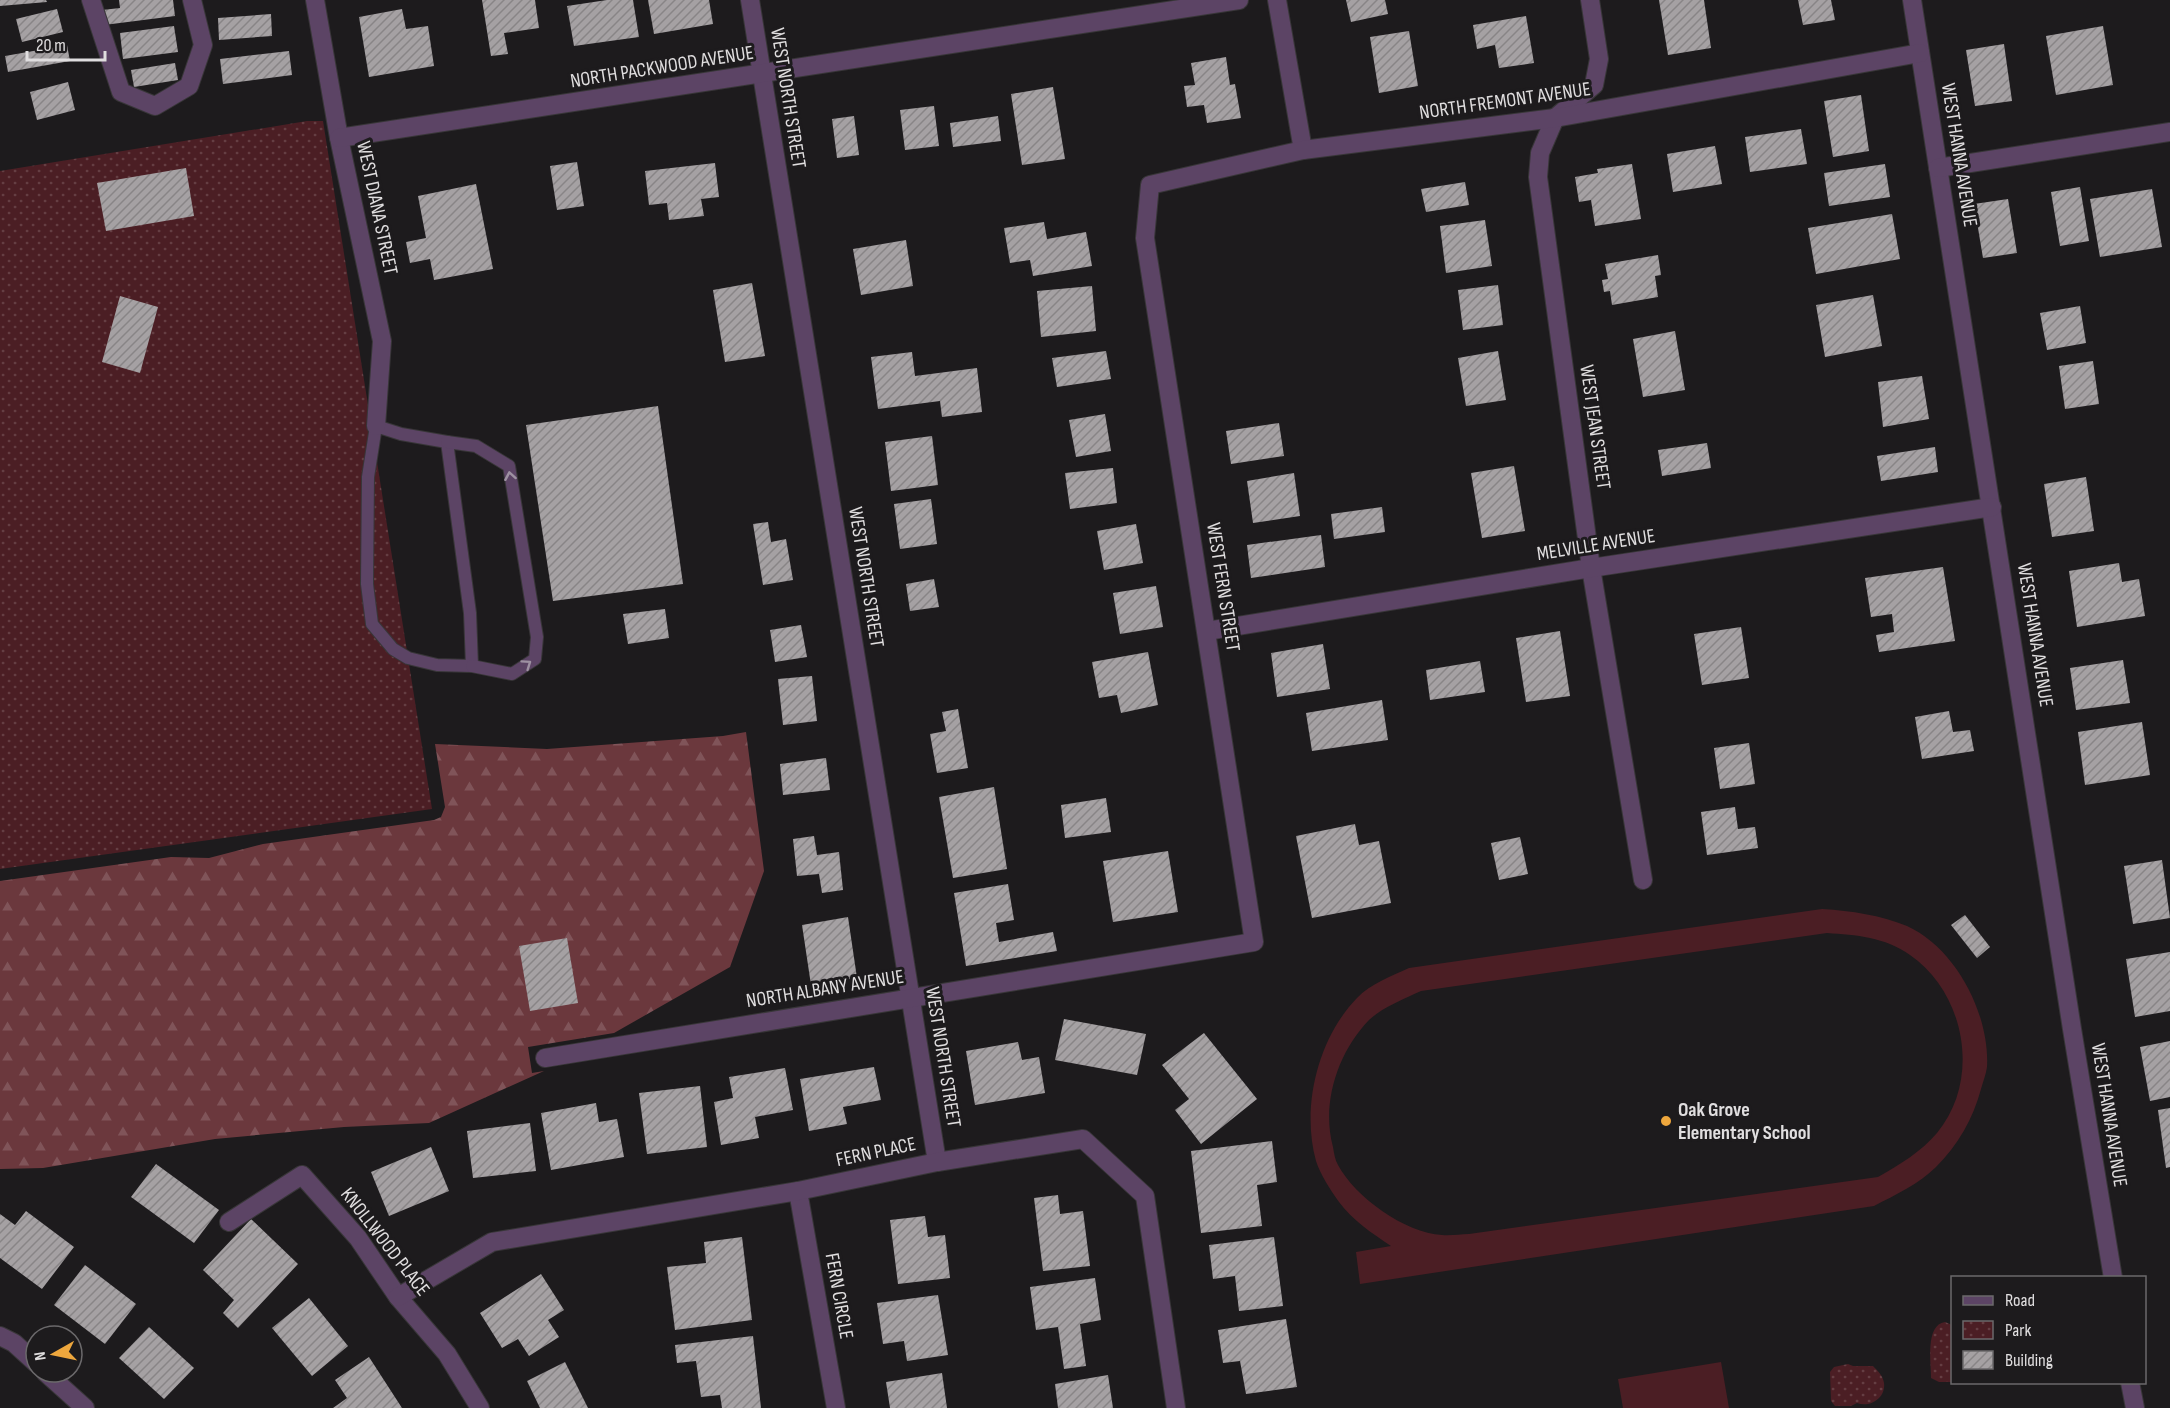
<svg xmlns="http://www.w3.org/2000/svg" width="2170" height="1408" viewBox="0 0 2170 1408" font-family="'Sofia Sans Condensed',sans-serif">
  <style>
    .green { fill: #4b1e24; fill-rule: evenodd }
    .forest { fill: url(#forest-firs) }
    .park { fill: url(#park-dots) }
    .building { fill: url(#building-hatch) }
    .lines { fill: none; stroke-linecap: round; stroke-linejoin: round }
    .service-casing { stroke: #383638; stroke-width: 14 }
    .minor-casing { stroke: #383638; stroke-width: 20 }
    .service { stroke: #5c4465; stroke-width: 12 }
    .minor { stroke: #5c4465; stroke-width: 18 }
    .oneway { stroke: #9e91a2 }
    .poi-dot { fill: #eea73d; stroke: #1d1b1d; stroke-width: 2 }
    .labels { text-anchor: middle; dominant-baseline: central; stroke-width: 6; stroke-linejoin: round; paint-order: stroke }
    .street-label { font-size: 20px; fill: #e0dedf; stroke: #1d1b1d }
    .poi-label { font-size: 20px; font-weight: bold; fill: #e0dedf; stroke: #1d1b1d; text-anchor: start }
  </style>
  <defs>
    <pattern id="forest-firs" width="22" height="20" patternUnits="userSpaceOnUse" patternTransform="scale(1.5)"><rect width="22" height="20" fill="#6b383d"/><path d="M5 1l3.5 6h-7zM16 11l3.5 6h-7z" fill="#805459"/></pattern>
    <pattern id="park-dots" width="8" height="8" patternUnits="userSpaceOnUse" patternTransform="scale(1.5)"><rect width="8" height="8" fill="#4b1e24"/><path d="M2 2h.1M6 6h.1" fill="none" stroke="#653e43" stroke-width="1.8" stroke-linecap="round"/></pattern>
    <pattern id="building-hatch" width="6" height="6" patternUnits="userSpaceOnUse" patternTransform="scale(1.5)"><rect width="6" height="6" fill="#a5a1a3"/><path d="M-1 1l2-2M0 6l6-6M5 7l2-2" fill="none" stroke="#888586"/></pattern>
  </defs>
  <rect width="100%" height="100%" fill="#1d1b1d"/>
  <g class="green">
    <path d="M1822,909C1852,911 1880,915 1907,926C1956,948 1990,1015 1987,1067C1986,1074 1983,1082 1981,1089C1973,1119 1958,1145 1936,1167C1919,1184 1895,1195 1874,1206L1360,1284L1356,1252L1391,1246C1372,1233 1353,1221 1339,1202C1331,1191 1320,1174 1316,1161C1301,1107 1318,1038 1357,998C1370,984 1392,976 1409,968ZM1827,933C1856,935 1885,937 1910,955C1966,994 1981,1080 1937,1133C1921,1152 1899,1165 1878,1177L1469,1234C1460,1234 1451,1236 1442,1235C1405,1233 1355,1197 1338,1165C1335,1160 1334,1153 1333,1147C1321,1103 1338,1052 1369,1020C1383,1007 1404,999 1421,991Z"/>
    <path d="M1721,1362L1729,1408H1623L1618,1379Z"/>
  </g>
  <path class="forest" d="M746,732L764,871L730,967L614,1033L528,1047L532,1073L544,1071L429,1123L344,1127L215,1139L43,1168L0,1169V881L171,857L209,858L263,844L434,820L441,817L445,807L435,744L547,749L723,736Z"/>
  <g class="park">
    <path d="M307,121H323L432,809L0,869V171Z"/>
    <path d="M1945,1322L1952,1325V1382H1939L1931,1378C1931,1362 1925,1325 1945,1322Z"/>
    <path d="M1848,1364L1853,1366H1873C1878,1371 1883,1376 1884,1383C1886,1398 1870,1408 1857,1403L1851,1406H1835L1831,1401L1830,1372L1834,1367Z"/>
  </g>
  <g class="building">
    <path d="M0,0H46L47,2L0,6Z"/>
    <path d="M119,0H173L175,16L104,25L102,10L120,8Z"/>
    <path d="M482,0H535L539,28L504,33L508,54L491,56Z"/>
    <path d="M607,0H633L639,37L574,46L567,6Z"/>
    <path d="M648,0H709L713,24L654,34Z"/>
    <path d="M1346,0H1385L1388,14L1351,22Z"/>
    <path d="M1659,0H1704L1711,48L1668,55Z"/>
    <path d="M1798,0H1831L1835,20L1803,25Z"/>
    <path d="M57,9L63,32L22,42L16,19Z"/>
    <path d="M402,9L406,29L428,26L434,66L369,77L359,17Z"/>
    <path d="M271,14L272,36L219,40L218,18Z"/>
    <path d="M1526,16L1534,63L1499,68L1495,45L1477,49L1473,25Z"/>
    <path d="M174,26L178,52L123,59L120,33Z"/>
    <path d="M2103,26L2113,85L2056,95L2046,36Z"/>
    <path d="M1409,31L1418,86L1379,93L1370,37Z"/>
    <path d="M2004,44L2012,101L1975,106L1966,50Z"/>
    <path d="M67,45L70,61L8,72L5,56Z"/>
    <path d="M289,51L292,75L223,84L220,59Z"/>
    <path d="M1226,57L1230,85L1235,84L1241,118L1207,123L1204,105L1187,107L1184,86L1195,85L1191,63Z"/>
    <path d="M175,63L178,80L134,87L131,70Z"/>
    <path d="M68,82L75,110L37,120L30,92Z"/>
    <path d="M1053,87L1065,159L1022,165L1011,94Z"/>
    <path d="M1861,95L1869,151L1833,157L1824,101Z"/>
    <path d="M934,106L939,146L905,150L900,110Z"/>
    <path d="M854,116L859,155L837,158L832,119Z"/>
    <path d="M998,116L1001,141L953,147L950,123Z"/>
    <path d="M1801,129L1807,164L1750,172L1745,137Z"/>
    <path d="M1715,146L1722,184L1673,192L1667,154Z"/>
    <path d="M577,162L584,206L557,210L550,166Z"/>
    <path d="M715,163L719,197L701,199L704,216L669,220L667,203L649,205L645,171Z"/>
    <path d="M1632,164L1641,219L1595,226L1591,200L1579,202L1575,177L1598,173L1597,169Z"/>
    <path d="M1885,164L1890,197L1829,206L1824,173Z"/>
    <path d="M186,168L194,216L106,231L97,183Z"/>
    <path d="M1465,182L1469,205L1426,212L1421,189Z"/>
    <path d="M476,184L493,269L434,280L430,259L410,263L406,242L426,238L418,196Z"/>
    <path d="M2080,187L2089,241L2060,246L2051,192Z"/>
    <path d="M2152,189L2162,247L2100,257L2090,199Z"/>
    <path d="M2008,199L2017,253L1983,258L1974,204Z"/>
    <path d="M1892,214L1900,259L1816,274L1808,228Z"/>
    <path d="M1485,220L1492,266L1446,273L1440,226Z"/>
    <path d="M1044,222L1047,239L1086,232L1092,266L1033,276L1030,260L1010,263L1004,228Z"/>
    <path d="M906,240L913,286L861,295L853,249Z"/>
    <path d="M1658,255L1661,275L1655,276L1658,297L1612,305L1610,291L1604,292L1602,280L1608,279L1605,264Z"/>
    <path d="M752,283L765,356L725,362L713,290Z"/>
    <path d="M1498,285L1503,325L1463,330L1458,290Z"/>
    <path d="M1092,286L1096,331L1041,337L1037,291Z"/>
    <path d="M1873,295L1882,346L1825,357L1816,305Z"/>
    <path d="M120,296L158,307L140,373L102,362Z"/>
    <path d="M2080,306L2086,343L2047,350L2040,313Z"/>
    <path d="M1675,331L1685,390L1643,397L1633,339Z"/>
    <path d="M1106,351L1111,379L1057,387L1052,358Z"/>
    <path d="M1498,351L1506,400L1466,406L1458,358Z"/>
    <path d="M912,352L915,376L977,368L982,412L942,417L940,401L878,409L871,357Z"/>
    <path d="M2093,361L2099,404L2065,409L2059,366Z"/>
    <path d="M1922,376L1929,419L1883,427L1878,382Z"/>
    <path d="M658,406L683,584L553,601L526,425Z"/>
    <path d="M1105,414L1111,451L1076,457L1069,420Z"/>
    <path d="M1279,423L1284,456L1231,464L1226,431Z"/>
    <path d="M932,436L938,485L891,491L885,442Z"/>
    <path d="M1707,443L1711,468L1662,476L1658,450Z"/>
    <path d="M1935,447L1938,472L1881,481L1877,456Z"/>
    <path d="M1514,466L1525,531L1482,538L1471,473Z"/>
    <path d="M1113,468L1117,503L1070,509L1065,473Z"/>
    <path d="M1294,473L1300,516L1253,523L1247,481Z"/>
    <path d="M2086,477L2094,531L2052,537L2044,484Z"/>
    <path d="M931,499L937,544L900,549L894,504Z"/>
    <path d="M1382,507L1385,532L1334,539L1331,514Z"/>
    <path d="M768,522L771,542L786,539L793,580L763,585L753,524Z"/>
    <path d="M1136,524L1143,563L1104,570L1097,531Z"/>
    <path d="M1321,535L1325,567L1251,578L1247,545Z"/>
    <path d="M2119,563L2122,582L2139,579L2145,616L2077,627L2069,571Z"/>
    <path d="M1943,567L1955,641L1879,652L1876,635L1894,632L1892,614L1871,617L1865,578Z"/>
    <path d="M934,579L939,607L910,611L906,584Z"/>
    <path d="M1156,586L1163,627L1120,634L1113,593Z"/>
    <path d="M665,609L669,638L628,644L623,614Z"/>
    <path d="M801,625L807,657L775,662L770,630Z"/>
    <path d="M1741,627L1749,678L1702,685L1694,634Z"/>
    <path d="M1560,631L1570,696L1526,702L1516,638Z"/>
    <path d="M1323,644L1330,689L1277,697L1271,653Z"/>
    <path d="M1148,652L1158,705L1121,713L1117,695L1099,698L1092,662Z"/>
    <path d="M2123,660L2130,703L2076,710L2070,668Z"/>
    <path d="M1480,661L1485,692L1430,700L1426,670Z"/>
    <path d="M812,676L817,721L783,725L778,679Z"/>
    <path d="M1382,700L1388,740L1312,751L1306,713Z"/>
    <path d="M958,709L968,768L937,773L930,734L946,731L942,712Z"/>
    <path d="M1949,711L1953,732L1970,730L1974,751L1922,759L1915,717Z"/>
    <path d="M2142,722L2150,775L2085,785L2078,732Z"/>
    <path d="M1749,743L1755,784L1720,789L1714,748Z"/>
    <path d="M826,758L830,790L783,795L780,764Z"/>
    <path d="M994,787L1007,869L953,878L939,797Z"/>
    <path d="M1106,798L1111,832L1065,838L1061,805Z"/>
    <path d="M1735,807L1738,829L1755,827L1758,848L1707,855L1701,812Z"/>
    <path d="M1355,824L1359,845L1379,841L1391,903L1312,918L1296,836Z"/>
    <path d="M814,836L817,855L839,852L843,890L822,893L819,874L797,876L793,839Z"/>
    <path d="M1520,837L1528,874L1499,880L1491,843Z"/>
    <path d="M1168,851L1178,912L1113,922L1103,861Z"/>
    <path d="M2162,860L2170,918L2133,924L2124,866Z"/>
    <path d="M1008,884L1014,920L996,923L999,942L1053,932L1057,951L966,966L954,893Z"/>
    <path d="M1965,915L1990,947L1977,958L1951,925Z"/>
    <path d="M848,917L857,978L811,985L802,925Z"/>
    <path d="M567,938L578,1003L530,1011L519,946Z"/>
    <path d="M2170,952V1011L2135,1017L2126,959Z"/>
    <path d="M1064,1019L1146,1034L1137,1075L1055,1060Z"/>
    <path d="M1204,1033L1257,1099L1201,1144L1175,1110L1189,1099L1162,1065Z"/>
    <path d="M2170,1041V1097L2150,1101L2140,1047Z"/>
    <path d="M1018,1042L1022,1060L1039,1057L1045,1093L975,1105L966,1051Z"/>
    <path d="M874,1067L881,1100L843,1107L847,1124L809,1131L800,1079Z"/>
    <path d="M785,1068L793,1110L755,1117L759,1138L721,1145L714,1102L733,1098L729,1077Z"/>
    <path d="M700,1086L707,1147L647,1154L639,1093Z"/>
    <path d="M596,1103L599,1122L617,1119L624,1157L551,1170L541,1113Z"/>
    <path d="M2170,1108V1167L2166,1168L2158,1110Z"/>
    <path d="M530,1123L536,1171L473,1178L467,1131Z"/>
    <path d="M1272,1141L1277,1182L1257,1185L1262,1226L1201,1233L1191,1151Z"/>
    <path d="M431,1147L449,1191L389,1216L371,1172Z"/>
    <path d="M156,1164L219,1210L194,1243L131,1197Z"/>
    <path d="M1058,1195L1060,1214L1083,1211L1090,1266L1043,1271L1034,1198Z"/>
    <path d="M26,1211L74,1247L42,1289L0,1258V1214L15,1225Z"/>
    <path d="M925,1216L928,1237L945,1235L950,1278L898,1284L890,1220Z"/>
    <path d="M251,1219L298,1264L238,1328L223,1313L234,1300L203,1270Z"/>
    <path d="M742,1237L752,1320L675,1330L667,1267L706,1263L704,1242Z"/>
    <path d="M1274,1237L1283,1306L1239,1311L1235,1276L1213,1279L1209,1245Z"/>
    <path d="M85,1265L136,1304L105,1344L54,1305Z"/>
    <path d="M541,1274L564,1310L548,1320L559,1337L529,1356L518,1339L502,1348L480,1313Z"/>
    <path d="M1095,1278L1101,1320L1080,1324L1086,1366L1064,1369L1058,1327L1036,1330L1030,1287Z"/>
    <path d="M938,1295L948,1355L907,1361L904,1341L883,1344L877,1303Z"/>
    <path d="M309,1298L348,1346L312,1376L272,1328Z"/>
    <path d="M1286,1319L1297,1387L1246,1394L1240,1361L1223,1363L1218,1330Z"/>
    <path d="M149,1327L194,1368L164,1399L119,1358Z"/>
    <path d="M753,1336L761,1408H722L720,1395L701,1397L696,1361L677,1363L675,1345Z"/>
    <path d="M369,1357L402,1408H333L347,1398L335,1380Z"/>
    <path d="M565,1362L588,1408H540L527,1381Z"/>
    <path d="M942,1373L947,1408H890L886,1382Z"/>
    <path d="M1108,1375L1113,1408H1058L1055,1384Z"/>
  </g>
  <g class="lines">
    <defs>
      <g id="service">
        <path d="M376,426L401,434L447,442L470,613L472,666L437,665L408,658L393,649L372,624L367,584L368,477Z"/>
        <path d="M447,442L476,446L509,466L537,637L535,659L512,674L472,666"/>
      </g>
      <g id="minor">
        <path d="M91,0L121,92L155,106L189,86L203,45L192,0"/>
        <path d="M315,0L339,138L382,341L376,426"/>
        <path d="M750,0L937,1162"/>
        <path d="M1277,0L1303,150"/>
        <path d="M1590,0L1599,59L1594,85L1555,118L1540,153L1538,177L1591,568L1643,880"/>
        <path d="M1912,0L2072,1029L2113,1278"/>
        <path d="M339,138L1239,0"/>
        <path d="M1938,168L2170,132"/>
        <path d="M1207,631L1591,568L1992,507"/>
        <path d="M545,1058L1254,942L1145,238L1150,185L1303,150L1555,118L1920,53"/>
        <path d="M798,1191L836,1408"/>
        <path d="M229,1222L302,1175L358,1238L398,1297L447,1354L480,1408"/>
        <path d="M398,1297L492,1242L798,1191L937,1162L1083,1139L1145,1196L1176,1408"/>
        <path d="M0,1336L14,1343L36,1363"/>
        <path d="M45,1372L85,1408"/>
        <path d="M2130,1382L2135,1408"/>
      </g>
    </defs>
    <use href="#service" class="service-casing"/>
    <use href="#minor" class="minor-casing"/>
    <use href="#service" class="service"/>
    <use href="#minor" class="minor"/>
  </g>
  <defs><path id="oneway-chevron" d="M-2-3.5L2.5 0L-2 3.5" fill="none" stroke-width="1.6" stroke-linecap="round" stroke-linejoin="round" transform="scale(1.5)"/></defs>
  <g class="oneway">
    <use href="#oneway-chevron" transform="translate(510 476) rotate(-100)"/>
    <use href="#oneway-chevron" transform="translate(527 664) rotate(-35)"/>
  </g>
  <circle class="poi-dot" cx="1666" cy="1121" r="6"/>
  <g class="labels">
    <g class="street-label">
      <text transform="translate(662 67) rotate(-9)">NORTH PACKWOOD AVENUE</text>
      <text transform="translate(788 98) rotate(81)">WEST NORTH STREET</text>
      <text transform="translate(1505 101) rotate(-8)">NORTH FREMONT AVENUE</text>
      <text transform="translate(1959 155) rotate(81)">WEST HANNA AVENUE</text>
      <text transform="translate(377 208) rotate(78)">WEST DIANA STREET</text>
      <text transform="translate(1595 427) rotate(82)">WEST JEAN STREET</text>
      <text transform="translate(1596 545) rotate(-9)">MELVILLE AVENUE</text>
      <text transform="translate(866 577) rotate(81)">WEST NORTH STREET</text>
      <text transform="translate(1223 587) rotate(81)">WEST FERN STREET</text>
      <text transform="translate(2035 635) rotate(81)">WEST HANNA AVENUE</text>
      <text transform="translate(825 989) rotate(-9)">NORTH ALBANY AVENUE</text>
      <text transform="translate(943 1057) rotate(81)">WEST NORTH STREET</text>
      <text transform="translate(2109 1115) rotate(81)">WEST HANNA AVENUE</text>
      <text transform="translate(876 1152) rotate(-12)">FERN PLACE</text>
      <text transform="translate(385 1242) rotate(52)">KNOLLWOOD PLACE</text>
      <text transform="translate(839 1296) rotate(80)">FERN CIRCLE</text>
    </g>
    <g class="poi-label">
      <text x="1678" y="1110">Oak Grove<tspan x="1678" dy="23">Elementary School</tspan></text>
    </g>
  </g>
  <rect x="1951" y="1276" width="195" height="108" fill="#1d1b1d" stroke="#6b696b" stroke-width="1.5"/>
  <rect x="1963" y="1296" width="30" height="9" fill="#5c4465" stroke="#6b696b" stroke-width="1.5"/>
  <text x="2005" y="1306" font-size="18" fill="#e0dedf">Road</text>
  <rect x="1963" y="1321" width="30" height="18" fill="url(#park-dots)" stroke="#6b696b" stroke-width="1.5"/>
  <text x="2005" y="1336" font-size="18" fill="#e0dedf">Park</text>
  <rect x="1963" y="1351" width="30" height="18" fill="url(#building-hatch)" stroke="#6b696b" stroke-width="1.5"/>
  <text x="2005" y="1366" font-size="18" fill="#e0dedf">Building</text>
  <g transform="translate(54 1354) rotate(261)"><circle r="28" fill="#1d1b1d" stroke="#6b696b" stroke-width="1.5"/>
  <path d="M0-4.5L10 22L0 15L-10 22Z" fill="#eea73d"/>
  <text y="-9" font-size="16" font-weight="bold" text-anchor="middle" fill="#e0dedf">N</text>
  </g>
  <path d="M27 51v9h78v-9" fill="none" stroke="#e0dedf" stroke-width="3"/>
  <text x="36" y="51" font-size="18" fill="#e0dedf" stroke="#1d1b1d" stroke-width="4.5" paint-order="stroke">20 m</text>
</svg>
